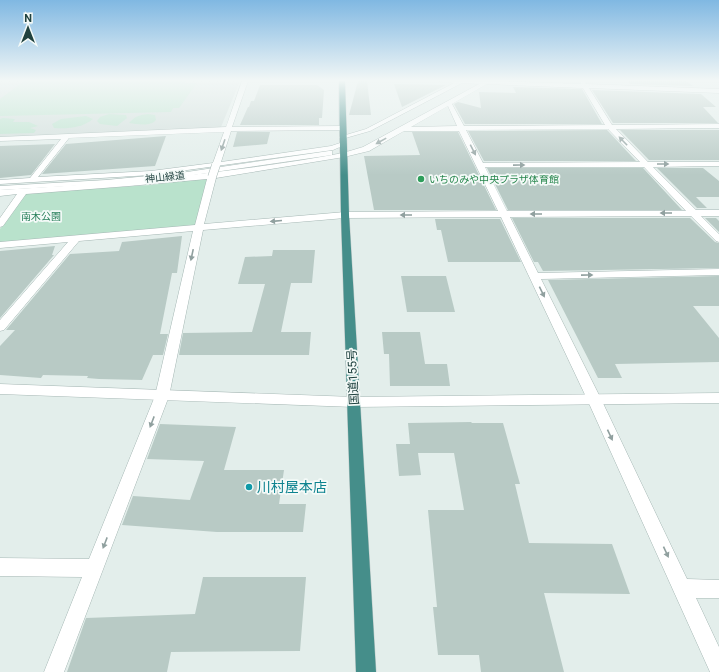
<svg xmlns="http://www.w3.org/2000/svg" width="719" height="672" viewBox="0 0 719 672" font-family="Roboto,'Noto Sans JP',sans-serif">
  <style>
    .built { fill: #d1dedb }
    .green { fill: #b9e2cc }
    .building { fill: #b8cac5 }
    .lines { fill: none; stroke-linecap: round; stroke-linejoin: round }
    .pedestrian-casing { stroke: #a5b7b4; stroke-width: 1 }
    .minor-casing { stroke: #a5b7b4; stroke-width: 1 }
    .tertiary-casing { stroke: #a5b7b4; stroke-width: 1 }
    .trunk-casing { stroke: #c1cac9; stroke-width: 1 }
    .pedestrian { fill: #fff; fill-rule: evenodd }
    .minor { fill: #fff; fill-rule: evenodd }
    .tertiary { fill: #fff; fill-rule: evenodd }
    .trunk { fill: #458e8a; fill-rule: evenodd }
    .minor-bridge-casing { stroke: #a5b7b4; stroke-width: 9; stroke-linecap: butt }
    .minor-bridge { stroke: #fff; stroke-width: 8 }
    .oneway { fill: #90a09f }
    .leisure-dot { fill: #2e9e5b; stroke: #f4faf8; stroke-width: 1.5 }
    .culture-dot { fill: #0f9aa8; stroke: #f4faf8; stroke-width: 1.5 }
    .labels { text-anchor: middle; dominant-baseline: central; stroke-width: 3.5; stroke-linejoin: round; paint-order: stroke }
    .far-street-label { font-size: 10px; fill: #20423f; stroke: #f4faf8 }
    .far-leisure-label { font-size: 10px; fill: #27864d; stroke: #f4faf8; text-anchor: start }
    .far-park-label { font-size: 10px; fill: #257e58; stroke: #f4faf8 }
    .street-label { font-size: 12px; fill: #20423f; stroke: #f4faf8 }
    .near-culture-label { font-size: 14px; fill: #0d838f; stroke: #f4faf8; text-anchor: start }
  </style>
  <rect width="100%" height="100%" fill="#e3eeeb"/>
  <path class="built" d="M0,81H240L221,127L217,128L0,138Z"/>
  <g class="green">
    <path d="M24,81H186L185,83H197L179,108H173L171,112L0,116V99Z"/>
    <path d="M109,114L126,115L127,118L117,126L100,124L97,121L100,117Z"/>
    <path d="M148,114L155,115L156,120C150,127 138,124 129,123C135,116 140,115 148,114Z"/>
    <path d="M86,116L93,119C82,128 67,129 54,128L52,124L61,119Z"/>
    <path d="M3,118L15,119L13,122H29L38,126L30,128L36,130L34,133L0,134V119Z"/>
    <path d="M208,178L195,227L0,243V229L26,193L151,185Z"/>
  </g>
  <g class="building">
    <path d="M358,81H367L371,115H349Z"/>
    <path d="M628,81H687L693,86L630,84Z"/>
    <path d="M394,84L446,85L402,107Z"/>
    <path d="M260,85H317L324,90L322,118H319V125H240L248,107H249L251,101H254Z"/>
    <path d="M513,87L582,89L602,124H465L454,104L458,102L481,108L479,92L516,93Z"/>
    <path d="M592,90L701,94L716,107H703L718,123H613Z"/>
    <path d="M607,130L636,161H484L468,131Z"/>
    <path d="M620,130H719V160H649Z"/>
    <path d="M237,132H270L267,144L233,147Z"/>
    <path d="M412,132H458L496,210H374L364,156L420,155Z"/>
    <path d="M166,136L155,166L42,174L66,144Z"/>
    <path d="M55,144L31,175L0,178V146Z"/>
    <path d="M487,168H643L682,210H508Z"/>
    <path d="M657,168H703L719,181V197H696L707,208H697Z"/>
    <path d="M512,218H690L715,242L719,243V268L543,271L538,262H534Z"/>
    <path d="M705,218H716L719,221V232Z"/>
    <path d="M435,219H500L521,262H448L441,230H437Z"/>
    <path d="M182,236L177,273H172L160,334H168L163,355H153L142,380L99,379L87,378L88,376L43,375L41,378L0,375V346L15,330H6L70,254L119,251L122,242Z"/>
    <path d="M55,246L52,255H54L0,318V251Z"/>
    <path d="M273,250H315L312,283H291L281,332H311L309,355H179L183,333L252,332L265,284H238L245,257L272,256Z"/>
    <path d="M401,276H446L455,312H407Z"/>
    <path d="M719,276V306H693L719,338V362L615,364L622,378H598L548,280Z"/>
    <path d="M382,332H420L425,364H447L450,386H390L389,354H384Z"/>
    <path d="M471,422L472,423H503L520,484H515L529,543L612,544L630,594L544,593L564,672H481L479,655H438L433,607H437L428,510H464L454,453H418L421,475L399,476L396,444H410L408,423Z"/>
    <path d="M160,424L236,427L224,470H284L279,504H306L303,532H217L122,525L133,496L190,500L204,461L147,459Z"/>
    <path d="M203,577H306L300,651L171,652L167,672H67L86,618L195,614Z"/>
  </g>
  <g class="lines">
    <defs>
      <path id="pedestrian" d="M329,151H332V155L180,177L106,184L0,190V186L106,180L180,173Z"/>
      <g id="minor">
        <path d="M242,81H248L232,127L342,126L345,128L342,130L231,131L221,162L331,146L343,142L347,144L333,150L151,175L0,184V180L30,178L61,139L0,141V137L226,127ZM224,132L213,163L151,171L38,177L69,138Z"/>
        <path d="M439,81H497L581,84L580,81H584L586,84L719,89V93L589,88L612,125L719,124V128L616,129L648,162H719V166L653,167L696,210H719V216H701L719,234V242L716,241L691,216L510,217L538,273L719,269V275L541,279L601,399L687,579L719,580V598H696L719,647V672H710L587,399L501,217L345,218L203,230L169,396L64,672H44L82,577L0,576V558L89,559L155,396L193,231L79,241L4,330L0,331V320L68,242L0,248V242L195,225L207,179L129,186L26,194L3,226L0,227V218L17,194L0,196V190C115,183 230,174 343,153L363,147L479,84L462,83L370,131L342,139L339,137L366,129L454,83ZM487,84L583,88L605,125L464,126L452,104ZM448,106L457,126L411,127ZM608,129L640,162L483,163L466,130ZM404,131H459L498,211L345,212L204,224L216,178L344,157L369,151ZM485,167H644L686,211H507Z"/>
      </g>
      <path id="tertiary" d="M0,384L354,397L719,393V403L354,407L0,394Z"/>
      <path id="trunk" d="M339,81H345L349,215L376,672H356L341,215Z"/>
    </defs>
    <use href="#pedestrian" class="pedestrian-casing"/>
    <use href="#minor" class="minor-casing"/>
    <use href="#tertiary" class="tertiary-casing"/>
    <use href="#trunk" class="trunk-casing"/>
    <use href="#pedestrian" class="pedestrian"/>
    <use href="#minor" class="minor"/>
    <use href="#tertiary" class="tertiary"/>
    <use href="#trunk" class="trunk"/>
    <defs>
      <path id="minor-bridge" d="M212,177L216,165"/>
    </defs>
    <use href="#minor-bridge" class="minor-bridge-casing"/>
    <use href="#minor-bridge" class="minor-bridge"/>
  </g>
  <defs><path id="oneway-solid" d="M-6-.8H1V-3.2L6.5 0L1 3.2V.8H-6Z"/></defs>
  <g class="oneway">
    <use href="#oneway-solid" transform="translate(381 141) rotate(151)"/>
    <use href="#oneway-solid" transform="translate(623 141) rotate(-134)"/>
    <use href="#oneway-solid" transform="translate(223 145) rotate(109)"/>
    <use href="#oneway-solid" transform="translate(473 150) rotate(63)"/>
    <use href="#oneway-solid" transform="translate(663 164)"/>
    <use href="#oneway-solid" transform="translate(519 165) rotate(-1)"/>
    <use href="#oneway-solid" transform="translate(666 213) rotate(180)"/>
    <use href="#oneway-solid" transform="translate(536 214) rotate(180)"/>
    <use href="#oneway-solid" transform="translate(406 215) rotate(180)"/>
    <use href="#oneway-solid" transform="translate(276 221) rotate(175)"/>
    <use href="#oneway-solid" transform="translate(192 255) rotate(102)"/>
    <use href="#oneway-solid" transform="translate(587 275) rotate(-1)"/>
    <use href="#oneway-solid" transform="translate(542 292) rotate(64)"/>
    <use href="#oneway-solid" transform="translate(152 422) rotate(111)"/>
    <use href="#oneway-solid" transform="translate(610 435) rotate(65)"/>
    <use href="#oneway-solid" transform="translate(105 543) rotate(111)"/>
    <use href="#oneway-solid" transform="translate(666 552) rotate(65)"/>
  </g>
  <linearGradient id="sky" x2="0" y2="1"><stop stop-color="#80b8e2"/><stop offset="0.46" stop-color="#f2f7f6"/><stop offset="1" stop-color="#f2f7f6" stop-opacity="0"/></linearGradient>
  <rect width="719" height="175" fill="url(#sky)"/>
  <circle class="leisure-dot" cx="421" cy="179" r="4"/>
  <circle class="culture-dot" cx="249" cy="487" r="4"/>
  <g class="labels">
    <g class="far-street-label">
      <text transform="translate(165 177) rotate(-6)">神山緑道</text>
    </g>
    <g class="far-leisure-label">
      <text x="429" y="179">いちのみや中央プラザ体育館</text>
    </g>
    <g class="far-park-label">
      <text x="41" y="216">南木公園</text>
    </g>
    <g class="street-label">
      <text transform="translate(353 377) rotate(-93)">国道155号</text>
    </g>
    <g class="near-culture-label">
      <text x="257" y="487">川村屋本店</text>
    </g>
  </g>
  <g transform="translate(28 28)" stroke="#f4faf8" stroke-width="3" paint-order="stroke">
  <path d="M0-3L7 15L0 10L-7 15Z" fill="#20423f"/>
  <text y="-6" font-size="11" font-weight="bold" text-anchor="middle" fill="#20423f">N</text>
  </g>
</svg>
